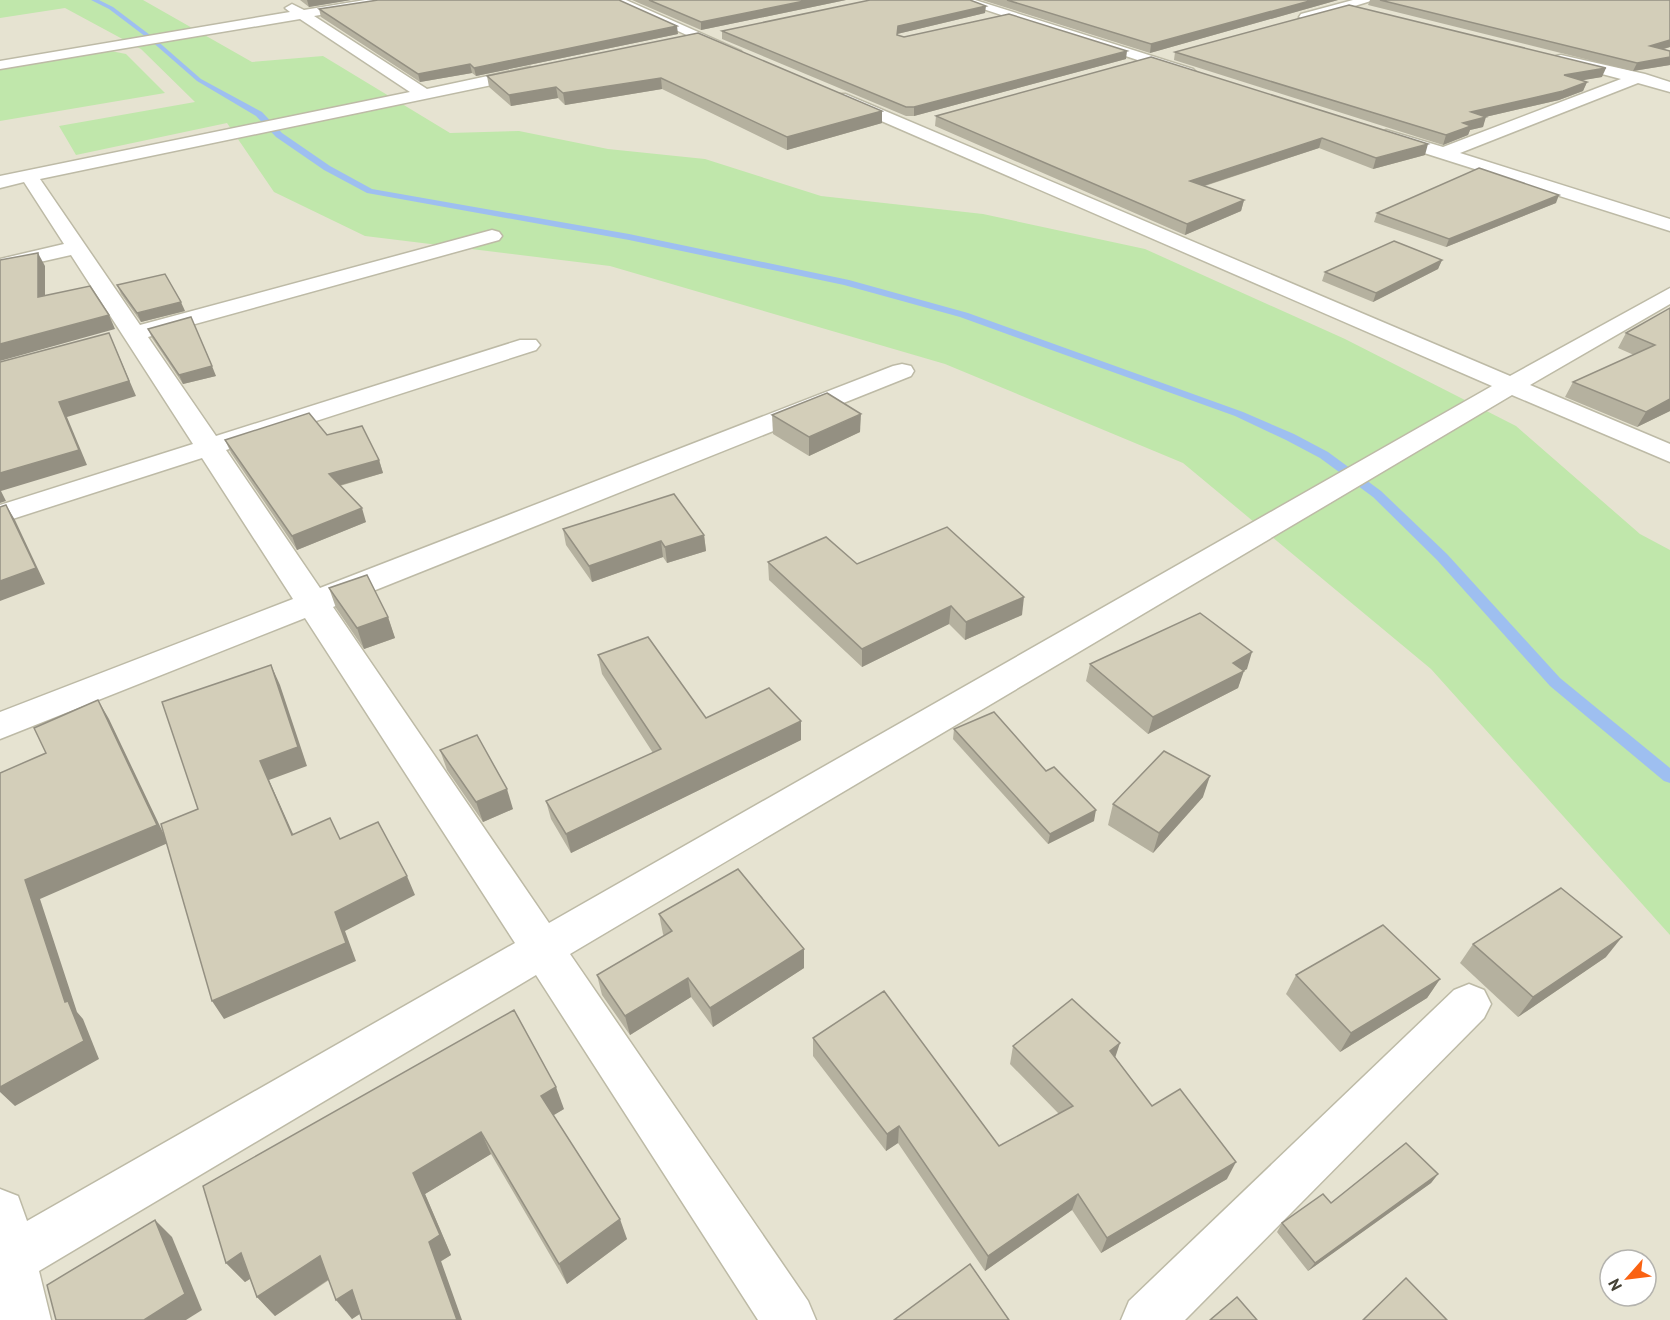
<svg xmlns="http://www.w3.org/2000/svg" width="1670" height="1320" viewBox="0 0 1670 1320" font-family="'PT Sans',sans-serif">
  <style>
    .residential { fill: #e6e3d1; fill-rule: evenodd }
    .green { fill: #c0e7ab }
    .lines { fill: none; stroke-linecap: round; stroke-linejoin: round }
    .stream { fill: #9ebff0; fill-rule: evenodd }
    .minor-casing { stroke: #bdbaa6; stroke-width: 3 }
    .minor { fill: #fff; fill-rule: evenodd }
    .wall { fill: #b5b19f }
    .shaded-wall { fill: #949082 }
    .building { fill: #d3ceb9; stroke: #949082; stroke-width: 1.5 }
  </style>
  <rect width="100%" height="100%" fill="#f2f0e3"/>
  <path class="residential" d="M0,0H1670V1320H0ZM1610,1260H1646V1296H1610Z"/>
  <g class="green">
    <path d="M0,0H143L252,62L323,56L450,133L519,131L608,149L705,159L821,196L983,214L1145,249L1345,339L1516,426L1640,534L1670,550V935L1431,669L1183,463L945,364L610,266L365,236L274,192L227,123L76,155L59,126L195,102L141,49L65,8L0,18Z"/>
    <path d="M111,51L126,54L165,93L0,121V70Z"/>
  </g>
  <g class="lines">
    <path class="stream" d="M91,0H99L113,7L154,38L201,79L262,112L282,133L330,166L372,189L629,234L849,280L968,313L1243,412L1294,434L1328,452L1381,491L1447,554L1560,678L1670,768V783L1664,781L1550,686L1437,560L1373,497L1320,458L1286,440L1235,416L960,317L844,285L629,240L367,193L324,170L276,137L256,116L197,81L150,40L109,9Z"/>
    <defs>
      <g id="minor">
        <path d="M365,0H394L388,4L314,16L427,89L530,67L538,72L530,77L40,179L140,325L492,230L499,232L502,236L499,240L148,337L216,436L520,340H536L540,345L536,350L226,450L320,588L893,366L902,364L911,366L914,371L911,376L333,607L549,923L1492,386L833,100L831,97L833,94H845L1510,376L1670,288V304L1530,385L1670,444V462L1512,395L570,954L808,1301L816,1320H758L536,975L39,1271L51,1320H0V1189L18,1196L27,1221L515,943L305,618L0,739V712L293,599L202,458L0,523V505L193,444L71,255L0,271V259L64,244L24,182L0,188V176L410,92L300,19L0,69V61L290,12L285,8L292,4L304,10Z"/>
        <path d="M609,0H626L741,51L739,54H729Z"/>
        <path d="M956,0H975L1193,69L1196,72L1188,77L1183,75Z"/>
        <path d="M1353,0H1374L1306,21L1299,17L1301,14Z"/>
        <path d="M1561,55L1645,74L1670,82V92L1638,83L1460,153L1670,219V231L1380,139L1377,135L1386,130L1443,147L1621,79L1556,62L1554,59L1556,56Z"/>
        <path d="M1469,984L1484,990L1491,1004L1484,1018L1185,1320H1121L1129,1301L1454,990Z"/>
      </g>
    </defs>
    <use href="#minor" class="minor-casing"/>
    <use href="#minor" class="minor"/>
  </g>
  <g class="wall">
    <path d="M300,0H351L309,7Z"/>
    <path d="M632,0H846L701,30Z"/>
    <path d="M982,0H1338L1150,53Z"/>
    <path d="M1370,0H1670V47L1664,49L1670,51V65L1633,71L1368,5Z"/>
    <path d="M319,9L678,34L476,76L472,73L420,82L321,17Z"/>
    <path d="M985,13L897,34V36L904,37L1126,59L914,116H906L722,39V31Z"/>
    <path d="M698,33L882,111V123L787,150L662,89L565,105L558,98L511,106L489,87L487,76Z"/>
    <path d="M1175,52L1602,77L1581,80L1587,82L1583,91L1559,100L1485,117L1483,127L1470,130L1468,135L1443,145L1174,60Z"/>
    <path d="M1151,57L1425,155L1373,169L1319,148L1205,186L1244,200L1241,211L1185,235L935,126L936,116Z"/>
    <path d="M1556,203L1446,247L1374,222L1377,213Z"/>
    <path d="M1442,260L1438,269L1373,302L1322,281L1325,272Z"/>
    <path d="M117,285L185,311L141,322L121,294Z"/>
    <path d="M1670,308V411L1637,427L1565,397L1573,382L1634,355L1618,348L1626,333Z"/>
    <path d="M148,329L216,376L183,384L152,338Z"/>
    <path d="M772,415L860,432L809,456L773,434Z"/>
    <path d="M327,435L379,460L383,473L340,486L366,522L297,550L231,453L225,440Z"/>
    <path d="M563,529L704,535L706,551L667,563L663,557L592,582L566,545Z"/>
    <path d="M768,562L857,564L1022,615L965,640L949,624L862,667L769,580Z"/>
    <path d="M329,588L388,617L395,638L364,649L336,608Z"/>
    <path d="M598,655L706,718L801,721V740L571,853L551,819L546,801L653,753L602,674Z"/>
    <path d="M1090,664L1247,669L1243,671L1238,688L1148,734L1086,681Z"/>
    <path d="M954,729L1094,821L1048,844L953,739Z"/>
    <path d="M440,750L513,809L483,822L447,770Z"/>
    <path d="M1203,797L1153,853L1108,825L1113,804Z"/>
    <path d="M659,914L804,949V968L713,1027L691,997L630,1035L602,995L597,975L664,936L663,934Z"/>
    <path d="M1473,944L1606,957L1518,1017L1460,963Z"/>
    <path d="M1296,975L1440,979L1427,998L1340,1052L1286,994Z"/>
    <path d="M813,1038L999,1146L1059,1114L1010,1064L1013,1046L1115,1057L1152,1106L1227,1179L1101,1253L1072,1210L985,1271L898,1143L886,1151L813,1056Z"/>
    <path d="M564,1109L553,1115L627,1239L567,1284L491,1154L425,1194L451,1255L352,1319L329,1280L275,1316L257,1297L250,1279L245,1282L226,1263L203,1186Z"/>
    <path d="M1438,1174L1431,1183L1308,1271L1277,1232L1282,1223L1331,1203Z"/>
  </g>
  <g class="shaded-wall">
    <path d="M307,0H351L309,7Z"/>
    <path d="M809,0H846L701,30V22Z"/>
    <path d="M1313,0H1338L1150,53L1151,44Z"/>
    <path d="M986,6L985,13L897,34L896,43L898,26Z"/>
    <path d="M677,26L678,34L476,76L474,68Z"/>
    <path d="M1670,40V47L1646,54L1650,46Z"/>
    <path d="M1127,51L1126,59L914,116V107Z"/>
    <path d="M1670,57V65L1633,71L1637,63Z"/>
    <path d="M470,64L472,73L420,82L418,74Z"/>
    <path d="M1606,68L1602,77L1561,84L1564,75Z"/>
    <path d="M661,78L662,89L565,105L563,93Z"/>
    <path d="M1587,82L1583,91L1559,100L1468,121L1471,112Z"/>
    <path d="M556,87L558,98L511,106L509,95Z"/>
    <path d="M882,111V123L787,150V137Z"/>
    <path d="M1486,117L1483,127L1470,130L1468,135L1443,145L1446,135L1463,123Z"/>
    <path d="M1322,138L1319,148L1188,191L1190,181Z"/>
    <path d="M1428,144L1425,155L1373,169L1376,158Z"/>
    <path d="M1559,195L1556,203L1446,247L1449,239Z"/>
    <path d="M1244,200L1241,211L1185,235L1187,224Z"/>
    <path d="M38,253L45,266V311L38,297Z"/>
    <path d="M1442,260L1438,269L1373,302L1376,293Z"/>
    <path d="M181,302L185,311L141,322L137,313Z"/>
    <path d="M109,315L115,329L0,361V344Z"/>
    <path d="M109,333L136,396L67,417L87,465L1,491L6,501L0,503V473L59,402Z"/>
    <path d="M212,366L216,376L183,384L179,375Z"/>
    <path d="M1670,399V411L1637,427L1646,412Z"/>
    <path d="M861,414L860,432L809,456V437Z"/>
    <path d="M379,460L383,473L334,487L329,474Z"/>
    <path d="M6,505L15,520L45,584L0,601V581Z"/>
    <path d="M362,508L366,522L297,550L292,536Z"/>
    <path d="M704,535L706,551L667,563L665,547Z"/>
    <path d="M661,541L663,557L592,582L589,566Z"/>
    <path d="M1024,597L1022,615L965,640L966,622Z"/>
    <path d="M951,606L949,624L862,667V649Z"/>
    <path d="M388,617L395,638L364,649L357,628Z"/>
    <path d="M1252,652L1247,669L1228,679L1244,671L1238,688L1148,734L1153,717L1233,663Z"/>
    <path d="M271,665L280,685L307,766L269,780L302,854L292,835L260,761Z"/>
    <path d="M98,700L109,719L168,843L40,899L77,1012L83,1019L99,1059L15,1106L0,1092V1087L65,1002L25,880Z"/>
    <path d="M801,721V740L571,853L566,834Z"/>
    <path d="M1210,776L1203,797L1153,853L1159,833Z"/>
    <path d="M507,789L513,809L483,822L476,802Z"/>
    <path d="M1096,810L1094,821L1048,844L1050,834Z"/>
    <path d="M407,876L415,895L345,931L356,961L224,1019L212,1001L335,912Z"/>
    <path d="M1622,937L1606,957L1518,1017L1533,997Z"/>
    <path d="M804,949V968L713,1027L710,1008Z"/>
    <path d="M688,978L691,997L630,1035L625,1016Z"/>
    <path d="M1440,979L1427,998L1340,1052L1351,1033Z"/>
    <path d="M1120,1043L1114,1061L1110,1051Z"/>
    <path d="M556,1087L564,1109L549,1118L541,1096Z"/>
    <path d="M899,1126L898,1143L886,1151L887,1134Z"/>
    <path d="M481,1132L491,1154L425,1194L451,1255L441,1261L462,1320H457L429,1242L413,1173Z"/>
    <path d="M1236,1162L1227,1179L1101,1253L1107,1238Z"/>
    <path d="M1438,1174L1431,1183L1308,1271L1315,1263Z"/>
    <path d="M1078,1194L1072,1210L985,1271L988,1256Z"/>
    <path d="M620,1219L627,1239L567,1284L559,1264Z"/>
    <path d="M155,1220L172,1237L202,1310L186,1320H144Z"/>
    <path d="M241,1253L259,1273L245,1282L226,1263Z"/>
    <path d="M320,1256L335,1275L275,1316L257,1297Z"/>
    <path d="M352,1290L367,1309L352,1319L336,1300Z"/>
  </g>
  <g class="building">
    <path d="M378,0H619L677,26L474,68L470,64L418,74L319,9Z"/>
    <path d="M649,0H809L701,22Z"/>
    <path d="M870,0H970L986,6L898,26L897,35L904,37L1009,14L1127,51L914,107H906L722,31Z"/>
    <path d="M1007,0H1313L1151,44Z"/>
    <path d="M1380,0H1670V40L1650,46L1670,51V57L1637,63Z"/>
    <path d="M1349,5L1606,68L1564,75L1587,82L1563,91L1471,112L1486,117L1463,123L1471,126L1446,135L1175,52Z"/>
    <path d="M698,33L882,111L787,137L661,78L563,93L556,87L509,95L487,76Z"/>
    <path d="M1151,57L1428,144L1376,158L1322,138L1190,181L1244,200L1187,224L936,116Z"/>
    <path d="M1479,168L1559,195L1449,239L1377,213Z"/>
    <path d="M1394,241L1442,260L1376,293L1325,272Z"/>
    <path d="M38,253V297L90,286L109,315L0,344V260Z"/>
    <path d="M165,274L181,302L137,313L117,285Z"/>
    <path d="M1670,308V399L1646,412L1573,382L1655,345L1626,333Z"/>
    <path d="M191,317L212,366L179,375L148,329Z"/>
    <path d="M109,333L129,381L59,402L79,450L0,473V362Z"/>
    <path d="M827,393L861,414L809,437L772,415Z"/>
    <path d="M309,413L327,435L362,426L379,460L329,474L362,508L292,536L225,440Z"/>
    <path d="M674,494L704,535L665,547L661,541L589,566L563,529Z"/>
    <path d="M6,505L36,568L0,581V507Z"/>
    <path d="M947,527L1024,597L966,622L951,606L862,649L768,562L826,537L857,564Z"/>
    <path d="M367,575L388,617L357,628L329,588Z"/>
    <path d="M1200,613L1252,652L1233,663L1244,671L1153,717L1090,664Z"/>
    <path d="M648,637L706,718L769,688L801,721L566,834L546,801L661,749L598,655Z"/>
    <path d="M271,665L298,747L260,761L292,835L330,818L340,839L378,822L407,876L335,912L346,943L212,1001L161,824L198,809L162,702Z"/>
    <path d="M98,700L157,825L25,880L65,1002L68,1001L84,1041L0,1087V773L46,753L34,728Z"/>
    <path d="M994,712L1046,771L1054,767L1096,810L1050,834L954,729Z"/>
    <path d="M477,735L507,789L476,802L440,750Z"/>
    <path d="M1164,751L1210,776L1159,833L1113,804Z"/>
    <path d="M738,869L804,949L710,1008L688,978L625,1016L597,975L672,931L659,914Z"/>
    <path d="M1561,888L1622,937L1533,997L1473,944Z"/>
    <path d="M1383,925L1440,979L1351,1033L1296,975Z"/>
    <path d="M884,991L999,1146L1073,1106L1013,1046L1072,999L1120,1043L1110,1051L1152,1106L1180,1089L1236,1162L1107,1238L1078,1194L988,1256L899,1126L887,1134L813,1038Z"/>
    <path d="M514,1010L556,1087L541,1096L620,1219L559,1264L481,1132L413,1173L440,1235L429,1242L457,1320H362L352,1290L336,1300L320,1256L257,1297L241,1253L226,1263L203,1186Z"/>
    <path d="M1406,1143L1438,1174L1315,1263L1282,1223L1323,1194L1331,1203Z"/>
    <path d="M155,1220L185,1294L144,1320H56L47,1285Z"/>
    <path d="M970,1264L1009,1320H894Z"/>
    <path d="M1406,1278L1447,1320H1363Z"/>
    <path d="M1237,1297L1257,1320H1210Z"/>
  </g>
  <g transform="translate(1628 1278) rotate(242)"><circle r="28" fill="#ffffff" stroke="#b4b3ae" stroke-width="1.5"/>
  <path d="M0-4.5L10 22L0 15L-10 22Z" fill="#fa6212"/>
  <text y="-9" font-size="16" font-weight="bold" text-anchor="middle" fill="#434034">N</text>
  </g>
</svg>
